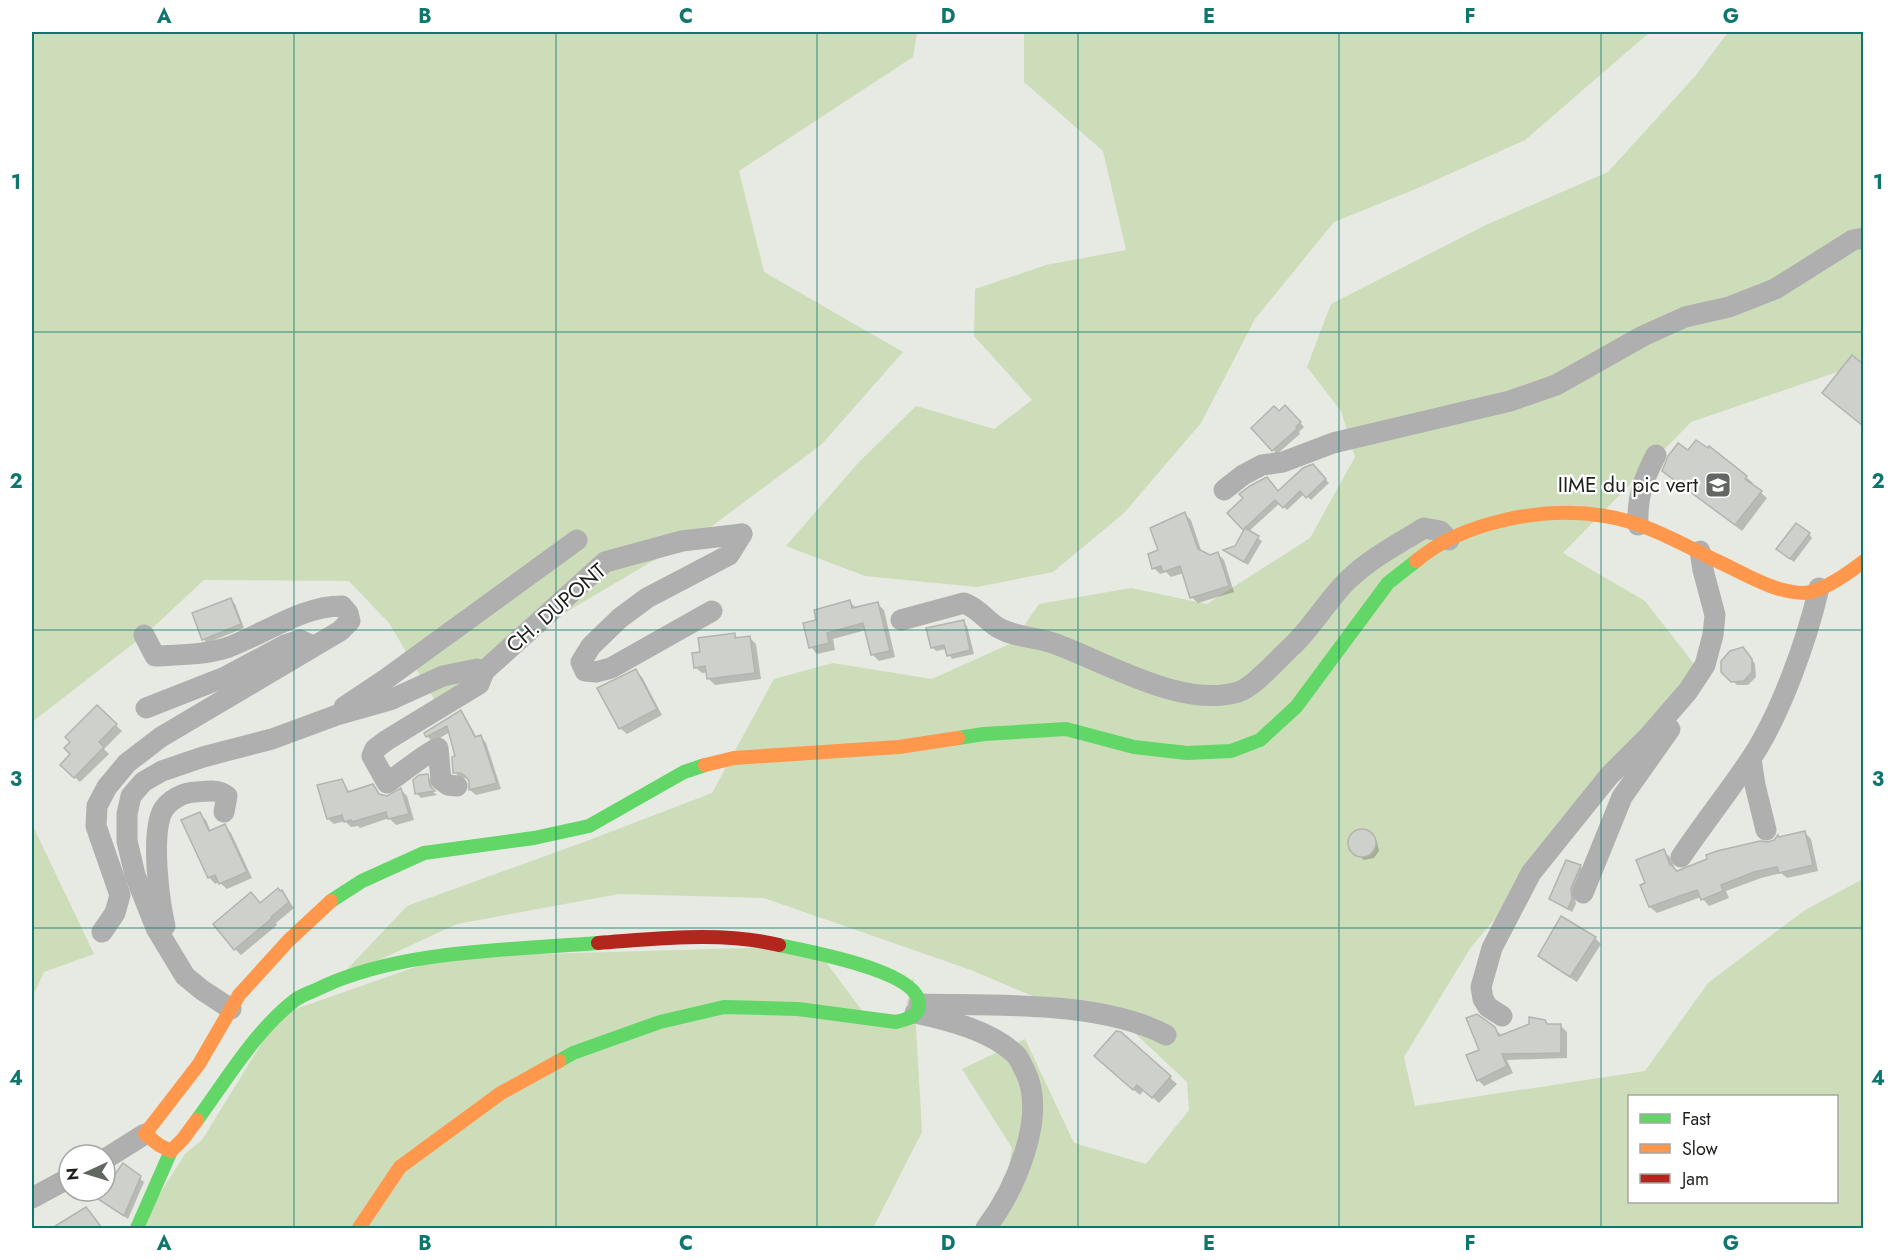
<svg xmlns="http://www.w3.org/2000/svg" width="1895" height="1260" viewBox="0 0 1895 1260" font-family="Jost,sans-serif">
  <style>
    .green { fill: #cddcb9; fill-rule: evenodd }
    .shadow { fill: #0003 }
    .building { fill: #ced1cb; stroke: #b2b5ae; stroke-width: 1.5 }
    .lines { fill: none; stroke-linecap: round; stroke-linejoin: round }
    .street { stroke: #afafaf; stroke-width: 21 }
    .fast { stroke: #63d668; stroke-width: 14 }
    .slow { stroke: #ff974d; stroke-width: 14 }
    .jam { stroke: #b3261e; stroke-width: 14 }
    .grid { fill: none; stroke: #0f766e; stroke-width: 1.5; stroke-opacity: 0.55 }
    .labels { text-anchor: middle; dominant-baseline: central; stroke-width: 4.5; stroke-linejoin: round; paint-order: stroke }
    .poi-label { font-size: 21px; fill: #1d201b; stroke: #fff; text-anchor: end }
    .street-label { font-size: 21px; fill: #1d201b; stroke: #fff }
    .neatline { fill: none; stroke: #0f766e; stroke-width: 2 }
    .grid-label { font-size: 20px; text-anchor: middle; font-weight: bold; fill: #0f766e }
  </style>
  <rect width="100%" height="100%" fill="#e6eae2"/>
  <g class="green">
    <path d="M32,32H917L913,57L739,171L764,272L903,352L821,445L685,546L651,562L532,632L437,704L389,623L349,581L204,580L147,633L32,722Z"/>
    <path d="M1024,32H1650L1525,140L1418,188L1334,222L1255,319L1201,423L1124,513L1053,572L977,587L865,576L786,546L859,462L916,406L994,429L1032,400L974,336L975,289L1046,265L1126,250L1103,151L1024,82Z"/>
    <path d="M1728,32H1863V377L1837,372L1691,422L1563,553L1645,601L1697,668L1588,810L1471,947L1404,1057L1415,1106L1645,1071L1708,983L1805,910L1863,879V1228H999L1012,1148L962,1069L1025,1039L1074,1143L1146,1164L1189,1110L1187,1082L1124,1023L1037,998L971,970L764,898L619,894L457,924L338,979L407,906L584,842L712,793L774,679L833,663L932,679L1012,643L1039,604L1131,588L1207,604L1310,538L1355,457L1341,411L1307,367L1331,304L1486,225L1608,172L1697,74ZM1630,1096H1836V1202H1630Z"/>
    <path d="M32,824L94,954L44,972L32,998Z"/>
    <path d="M814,946L866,1016H904L913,976L922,1132L873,1228H138L185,1154L202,1140L263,1041L287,1012L444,957Z"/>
  </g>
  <g class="shadow">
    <path d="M1852,357L1864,366V426L1830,399Z"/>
    <path d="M1285,407L1304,427L1299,432L1300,434L1277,454L1253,428L1279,413Z"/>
    <path d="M1708,450L1746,477L1753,483L1752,485L1767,498L1742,531L1671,477L1688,452Z"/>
    <path d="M1313,466L1329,483L1311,500L1304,494L1287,510L1280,503L1248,532L1262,541L1248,565L1229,554L1226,551L1236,547L1246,531L1229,513L1279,493Z"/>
    <path d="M1185,514L1191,520L1202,553L1210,557L1218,554L1224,560L1234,592L1198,603L1191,597L1184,573L1171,577L1166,572L1160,574L1154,568L1160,551Z"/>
    <path d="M1809,534L1812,538L1794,562L1782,553Z"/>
    <path d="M231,600L235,604L244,628L207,643L203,639Z"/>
    <path d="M850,602L857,609L878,604L884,610L895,657L879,661L872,654L866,630L833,639L835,650L817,654L811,647L818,621Z"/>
    <path d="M963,622L967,626L974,654L952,659L946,649L936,651L932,647Z"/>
    <path d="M734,634L739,639L750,638L756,644L761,679L715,685L708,678V672L702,673L695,667Z"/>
    <path d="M1747,653L1755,664L1756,677L1748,685H1737L1723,672Z"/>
    <path d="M635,671L642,677L662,715L627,734L620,728Z"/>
    <path d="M97,707L122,731L104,749L109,754L80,782L62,765L72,754Z"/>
    <path d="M460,712L466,718L477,738L481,737L486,743L501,789L476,795L470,790V781L468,778H460L455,772L457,756L450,732L433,742L427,736Z"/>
    <path d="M427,776L431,780L433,792L437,795L421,798L417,794Z"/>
    <path d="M341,780L350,793L372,785L381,796L387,797L401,790L407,796L414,820L396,825L389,818L360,828L358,826L351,827L345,821L334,824L328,819Z"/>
    <path d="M199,814L206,820L211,832L225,826L231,833L252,878L227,889L219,882L215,884L209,877Z"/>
    <path d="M1364,831L1377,841L1379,851L1374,858L1364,860L1352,850L1350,841L1356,833Z"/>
    <path d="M1805,833L1811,839L1818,871L1787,878L1781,873L1761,878L1726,891L1729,898L1709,906L1701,897L1657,913L1650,907L1642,886L1647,884L1663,851L1670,857L1677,873L1769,844L1780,838Z"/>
    <path d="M1580,866L1584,870L1574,893L1576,904L1572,912L1551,899Z"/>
    <path d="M282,892L294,908L276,923L277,925L241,955L235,949L261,905Z"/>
    <path d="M1595,938L1601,944L1577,982L1546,962L1539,956Z"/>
    <path d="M1545,1021L1549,1026L1560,1025L1567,1032V1058L1507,1060L1513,1073L1484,1086L1478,1080L1481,1051L1494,1028L1502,1036Z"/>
    <path d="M1120,1033L1177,1084L1159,1103L1144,1090L1140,1095L1102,1062Z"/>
    <path d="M123,1165L144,1182L128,1219L100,1199Z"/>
    <path d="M86,1209L102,1228H55Z"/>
  </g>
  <g class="building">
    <path d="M1852,355L1863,364V426L1822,393Z"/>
    <path d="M1285,405L1301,422L1296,427L1297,429L1272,451L1251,428L1274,406L1279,411Z"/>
    <path d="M1696,440L1708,448L1709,446L1747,476L1745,479L1762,491L1735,525L1662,471L1668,456L1678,443L1688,450Z"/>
    <path d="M1313,464L1326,479L1306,498L1300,491L1283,508L1275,500L1243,530L1227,513L1243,498L1239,494L1250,486L1267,477L1278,491L1303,468Z"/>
    <path d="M1185,512L1198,549L1210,555L1218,552L1229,586L1190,598L1180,566L1163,572L1161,566L1152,569L1148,554L1158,550L1150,528Z"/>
    <path d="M1796,523L1810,533L1790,559L1776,549Z"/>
    <path d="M1245,528L1259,536L1244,562L1223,550L1235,546Z"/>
    <path d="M231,598L241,624L202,640L192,613Z"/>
    <path d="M850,600L852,608L878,602L890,651L871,655L863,623L827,633L829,643L809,648L803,623L816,620L814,610Z"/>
    <path d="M964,620L970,650L947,656L944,645L931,648L926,628Z"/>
    <path d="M735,633V638L750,636L755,673L707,679L705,666L694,668L692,653L700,652L698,638Z"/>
    <path d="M1743,647L1752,659V672L1744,681L1731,682L1721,672V661L1730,651Z"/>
    <path d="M636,669L657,709L619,729L597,688Z"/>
    <path d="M97,705L117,724L99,742L104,747L74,778L60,765L70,754L64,748L70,742L65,737Z"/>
    <path d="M461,710L475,737L481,735L497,783L469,790V781L465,776L461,773H453L452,757L455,756L447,726L426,737L424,733Z"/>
    <path d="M428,774L430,786L435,791L415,794L413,780L419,775Z"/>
    <path d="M342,779L348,792L373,784L379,794L387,796L401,788L409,814L388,819L386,812L352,822L351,820L344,822L342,815L327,819L317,785Z"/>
    <path d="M200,812L209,831L225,824L247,872L219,884L215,875L208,878L181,820Z"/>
    <circle cx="1362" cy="843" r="14"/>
    <path d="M1805,831L1813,865L1779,873L1777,867L1754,872L1721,885L1723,891L1701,900L1697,890L1649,907L1640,885L1645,883L1636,860L1664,849L1670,865H1671L1677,871L1707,859L1706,855L1717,851L1760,841L1768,842L1774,840L1778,835L1779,837Z"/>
    <path d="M1566,860L1581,865L1571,888L1572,899L1568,909L1549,899Z"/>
    <path d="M278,888L280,891L282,890L289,902L271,917L272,918L234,950L213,924L251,892L260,903Z"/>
    <path d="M1561,916L1596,937L1570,977L1538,956Z"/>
    <path d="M1477,1014L1495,1027L1499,1036L1529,1024V1017L1545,1020L1547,1024H1561V1053L1502,1054L1507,1066L1477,1081L1466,1055L1479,1050L1466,1018Z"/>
    <path d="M1116,1031L1121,1032L1171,1076L1152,1098L1137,1085L1133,1090L1094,1056Z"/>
    <path d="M123,1163L141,1176L124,1216L98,1199L103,1191H105V1188Z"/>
    <path d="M86,1207L102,1228H52Z"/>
  </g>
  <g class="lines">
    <g class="street">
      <path d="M1224,490L1243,475L1262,465L1283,462L1333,443L1510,401L1556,385L1643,336L1685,317L1729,307L1775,289L1853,240L1864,238"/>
      <path d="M1638,525C1637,496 1643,480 1656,455"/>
      <path d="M712,611L611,668L596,672L585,671L581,662L591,646L620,618L647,598L729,555L742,534"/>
      <path d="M901,620L964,603C978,608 985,619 997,627C1013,637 1035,637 1053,643C1106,662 1183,709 1238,692C1253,688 1278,659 1290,648C1312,628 1327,600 1349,579C1371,558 1398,544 1424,528L1440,531L1449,540"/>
      <path d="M482,673L605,562L682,541L742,534"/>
      <path d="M344,707L386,679L577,540"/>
      <path d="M146,708L225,677L285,645L300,640L313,646"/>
      <path d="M1751,759L1755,785L1766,830"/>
      <path d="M457,786L448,785L441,780L438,748C432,749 396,777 387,783L372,756L375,749L387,740L479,684L483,674L482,673"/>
      <path d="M1681,857C1703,824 1728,793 1750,760C1780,716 1807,640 1819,588"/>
      <path d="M1583,893L1622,797L1670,729"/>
      <path d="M165,926C159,900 151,837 162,812C168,800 184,792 196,792C208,791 218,789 227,796L224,812"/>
      <path d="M102,932L115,913L120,895L96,826L97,806L107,787L127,763L161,737L340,631L350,621L348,613L342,606C302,606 266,633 229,647C206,655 179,655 155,656L144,635"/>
      <path d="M919,1004C993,1006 1099,1000 1166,1035"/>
      <path d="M231,1009L202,990L185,976L156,928L135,875L127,841V814L131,796L143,782L162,771L203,757L272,739L337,715L390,700L443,676L477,669L482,673"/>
      <path d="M915,1013C948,1020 992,1031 1016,1055C1020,1059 1022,1066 1025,1071C1048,1117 1014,1191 986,1228"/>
      <path d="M1502,1016L1488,1007L1483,999L1481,987L1492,948L1531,873L1609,776L1649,736L1688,691L1705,665L1713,635L1715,615L1703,570L1700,551"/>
      <path d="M105,1159L145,1134"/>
      <path d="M32,1198L69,1178"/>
    </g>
    <g class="fast">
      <path d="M958,738L984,734L1066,729L1134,747L1187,753L1231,751L1260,740L1296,707L1388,583L1416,561"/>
      <path d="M331,901L362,881L424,853L534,838L589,826L684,772L705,765"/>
      <path d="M559,1061L573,1053L660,1022L724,1007L798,1009L896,1022C906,1019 920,1017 919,1003C917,970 806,951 779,945"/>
      <path d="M197,1120C227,1079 255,1031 295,1000C302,995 312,992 320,988C399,950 510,950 598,943"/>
      <path d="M137,1228L171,1151"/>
    </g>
    <g class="slow">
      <path d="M1416,561C1464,521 1544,506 1605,516C1644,522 1680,543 1715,560C1742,572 1774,593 1804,593C1822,592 1850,572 1864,561"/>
      <path d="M705,765L734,758L899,747L958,738"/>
      <path d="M197,1120L183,1139L171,1151L159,1145L145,1134L199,1064L239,995L289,940L331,901"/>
      <path d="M359,1228L400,1167L501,1093L559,1061"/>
    </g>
    <path class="jam" d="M598,943C657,939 721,931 779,945"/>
  </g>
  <path class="grid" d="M294,32V1228M556,32V1228M817,32V1228M1078,32V1228M1339,32V1228M1601,32V1228M32,332H1864M32,630H1864M32,928H1864"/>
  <defs>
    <symbol id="school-square" viewBox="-11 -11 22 22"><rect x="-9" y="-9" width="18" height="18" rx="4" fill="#636761" stroke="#fff"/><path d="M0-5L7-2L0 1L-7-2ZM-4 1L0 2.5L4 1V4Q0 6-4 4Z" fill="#fff"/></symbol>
  </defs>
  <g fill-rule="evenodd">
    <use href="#school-square" x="1703" y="470" width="30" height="30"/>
  </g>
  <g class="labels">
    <g class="poi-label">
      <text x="1698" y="485">IIME du pic vert</text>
    </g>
    <g class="street-label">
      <text transform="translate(556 608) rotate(-41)">CH. DUPONT</text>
    </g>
  </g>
  <rect width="1895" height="1260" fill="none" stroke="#ffffff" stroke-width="66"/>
  <rect x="1628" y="1095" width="210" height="108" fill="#ffffff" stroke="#a5a6a4" stroke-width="1.5"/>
  <rect x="1640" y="1114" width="30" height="9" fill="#63d668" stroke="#a5a6a4" stroke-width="1.5"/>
  <text x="1682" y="1125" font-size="18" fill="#1d201b">Fast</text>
  <rect x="1640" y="1144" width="30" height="9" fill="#ff974d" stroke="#a5a6a4" stroke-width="1.5"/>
  <text x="1682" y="1155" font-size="18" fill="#1d201b">Slow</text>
  <rect x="1640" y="1174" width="30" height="9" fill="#b3261e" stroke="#a5a6a4" stroke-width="1.5"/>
  <text x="1682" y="1185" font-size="18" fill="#1d201b">Jam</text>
  <g transform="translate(87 1173) rotate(266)"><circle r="28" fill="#ffffff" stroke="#a5a6a4" stroke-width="1.5"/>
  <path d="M0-4.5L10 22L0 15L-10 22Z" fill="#636761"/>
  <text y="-9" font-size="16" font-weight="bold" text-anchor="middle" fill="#1d201b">N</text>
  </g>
  <rect x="33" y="33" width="1829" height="1194" class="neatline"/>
  <g class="grid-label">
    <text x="164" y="23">A</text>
    <text x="425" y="23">B</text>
    <text x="686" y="23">C</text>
    <text x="948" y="23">D</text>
    <text x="1209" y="23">E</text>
    <text x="1470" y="23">F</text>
    <text x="1731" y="23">G</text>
    <text x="16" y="189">1</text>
    <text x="1878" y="189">1</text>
    <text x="16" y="488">2</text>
    <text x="1878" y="488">2</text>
    <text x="16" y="786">3</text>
    <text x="1878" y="786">3</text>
    <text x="16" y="1085">4</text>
    <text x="1878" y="1085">4</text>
    <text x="164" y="1250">A</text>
    <text x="425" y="1250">B</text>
    <text x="686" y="1250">C</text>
    <text x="948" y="1250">D</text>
    <text x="1209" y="1250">E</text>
    <text x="1470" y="1250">F</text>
    <text x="1731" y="1250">G</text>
  </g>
</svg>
